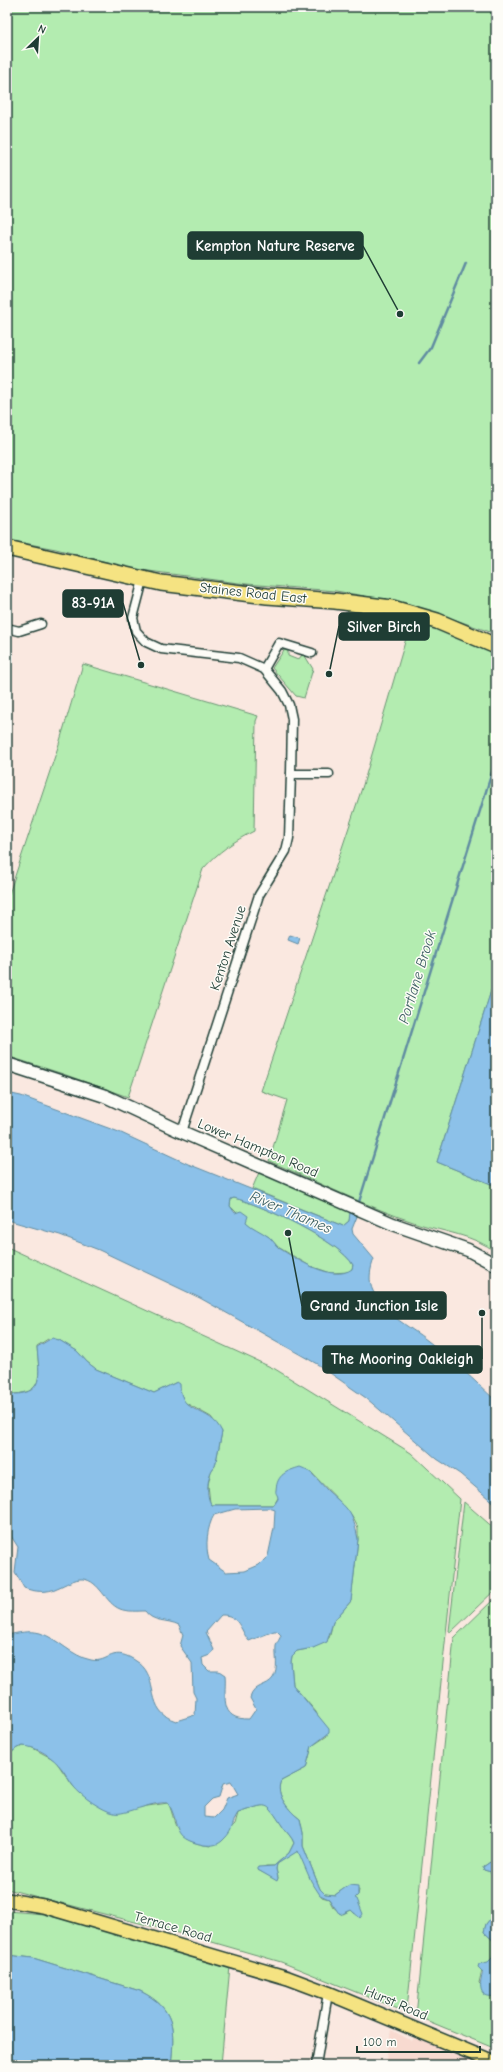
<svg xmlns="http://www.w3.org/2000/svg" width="503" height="2072" viewBox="0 0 503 2072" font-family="'Comic Neue',sans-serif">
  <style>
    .built { fill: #f8dad0 }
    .green { fill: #b3ecb0; stroke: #699472 }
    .water { fill: #8cc1e9; stroke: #608ca1; fill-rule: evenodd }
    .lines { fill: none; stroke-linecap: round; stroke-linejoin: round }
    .stream { stroke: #608ca1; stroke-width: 2.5 }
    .street-casing { stroke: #1f3d34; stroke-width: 11 }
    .secondary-casing { stroke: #1f3d34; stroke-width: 15 }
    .primary-casing { stroke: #1f3d34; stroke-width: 16 }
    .highway-casing { stroke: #1f3d34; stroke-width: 18 }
    .street { stroke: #fdfcf7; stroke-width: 8 }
    .secondary { stroke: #fdfcf7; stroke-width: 12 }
    .primary { stroke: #f5e382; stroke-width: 13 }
    .highway { stroke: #f5e382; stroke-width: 15 }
    .labels { text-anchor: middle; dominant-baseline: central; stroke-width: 3; stroke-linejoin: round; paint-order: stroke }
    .street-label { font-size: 14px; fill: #1f3d34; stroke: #fdfcf7 }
    .water-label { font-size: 15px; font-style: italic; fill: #3a5e61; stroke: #fdfcf7 }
    .leader { fill: none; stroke: #1f3d34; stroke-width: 1.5 }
    .callout-dot { fill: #1f3d34; stroke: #fdfcf7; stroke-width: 1.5 }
    .callout { fill: #1f3d34; stroke: #1f3d34; stroke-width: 1.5 }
    .callout-label { font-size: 15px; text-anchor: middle; font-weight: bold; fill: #fff }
  </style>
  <rect width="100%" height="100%" fill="#fae8e0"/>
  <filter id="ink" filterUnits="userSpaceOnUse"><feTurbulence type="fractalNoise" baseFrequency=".025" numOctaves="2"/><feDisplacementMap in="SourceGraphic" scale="8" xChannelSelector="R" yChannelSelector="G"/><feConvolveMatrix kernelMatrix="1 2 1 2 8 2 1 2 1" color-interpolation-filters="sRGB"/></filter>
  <g filter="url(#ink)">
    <path class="built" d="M391,2030L412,2041L414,2037L475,2062L473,2065H385Z"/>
    <g class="green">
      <path d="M7,7H496V634L410,604L336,591L246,584L134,569L56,549L7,540Z"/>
      <path d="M412,618L496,652V975L437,1162L496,1186V1252C474,1235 444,1232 419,1224C367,1207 318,1182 269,1161L287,1100L261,1091L363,785Z"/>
      <path d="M284,650L288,651V656L298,660L302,655L305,656L313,669L304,698L296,696L272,668Z"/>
      <path d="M83,664L258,716L256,721L254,831C234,841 218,852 203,869L128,1097L63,1074L7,1056V900L59,744Z"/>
      <path d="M260,1170L351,1211L349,1221L343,1226L252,1189Z"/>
      <path d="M234,1198C260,1204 341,1242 353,1265L352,1269L349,1272L331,1273L310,1266L278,1247L269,1237L251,1227L230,1206L231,1199Z"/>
      <path d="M7,1247L275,1369L411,1453L460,1499L407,2009H398L281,1962L205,1940L7,1889V1756L17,1748L23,1746H29L55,1760L73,1786L134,1808L168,1803C171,1808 172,1814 174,1820C180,1840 192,1843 210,1846L235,1824L238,1813C270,1803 265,1799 283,1827C287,1833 292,1837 294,1843L289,1853L274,1866H266L258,1870L277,1880L278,1878L276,1869L277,1864L298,1850L322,1897L329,1899L333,1907L343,1914L351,1910L355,1914L354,1898L358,1895L359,1890L344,1889L335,1895L325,1894L320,1889L303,1846V1833L300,1819C290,1812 274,1794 281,1781L306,1768L312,1746L327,1736L316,1712L293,1685L291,1662L292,1656L297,1651L313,1648L329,1638L333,1622L351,1601L358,1539C358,1535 358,1532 358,1529C354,1512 324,1487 312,1473L279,1496L274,1505H212L210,1503L208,1485L211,1471L215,1466L222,1432L211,1417L184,1402L177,1382L154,1393L96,1369L87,1362L77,1351L59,1340L48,1339L37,1346C39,1376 46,1395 7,1394Z"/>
      <path d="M464,1502L496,1530V1589L451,1632L449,1631Z"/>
      <path d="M496,1597V1858L483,1867L484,1870L491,1872L496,1877V1912L486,1924L484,1932L496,1943V1954L482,1970L479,1983L493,1997L496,1996V2049L416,2016L454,1638Z"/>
      <path d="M7,1911L44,1914L230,1966L221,2065H171C175,2029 175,2008 140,1991L33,1958L7,1955Z"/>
    </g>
    <g class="water">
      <path d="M290,935L300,938L298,944L288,940Z"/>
      <path d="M496,975V1186L437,1162Z"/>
      <path d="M7,1093L21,1096L119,1132L188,1164L343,1226L349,1221L350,1212L358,1214L352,1229L353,1234L374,1259C370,1269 368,1281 373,1291C384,1315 408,1325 428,1341C453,1360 474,1380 496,1401V1505L460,1474L437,1459L366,1398L317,1364L200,1298L99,1250L60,1235L7,1220ZM234,1198C260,1204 341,1242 353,1265L352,1269C333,1283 296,1259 279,1248C275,1245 273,1240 269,1237C261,1231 252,1228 246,1222L248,1216L241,1211L235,1213L230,1206L231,1199Z"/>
      <path d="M52,1338L59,1340L77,1351L87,1362L96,1369L154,1393L177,1382L180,1384C180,1417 210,1405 222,1432L215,1466C207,1473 205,1498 212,1505H274L278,1499C278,1494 275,1494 276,1490C277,1474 287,1471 300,1467C313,1471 319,1482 328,1491C349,1510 352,1510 358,1539L351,1601L333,1622L327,1642L313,1648L297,1651L292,1656L291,1662L293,1685L329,1729V1733L312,1746L306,1768L281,1781C274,1794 290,1812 300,1819L303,1833V1846L320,1889L325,1894L335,1895L349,1885L358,1886V1895L355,1898L357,1899L363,1914L360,1918L351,1910L340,1915L329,1899L320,1895L311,1881L298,1851L277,1864L276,1869L278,1878L277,1881L258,1870V1867L274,1866L289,1853L294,1843C292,1837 287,1833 283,1827C265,1800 269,1803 238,1813C232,1821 234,1830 224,1839C219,1845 212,1846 204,1845C169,1838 182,1826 168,1803C151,1801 124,1816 114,1813C103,1811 81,1796 74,1787C69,1781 66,1774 62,1769C53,1757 38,1747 23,1746L17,1748L7,1756V1635C18,1633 29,1630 40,1633C59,1639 71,1656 91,1660C110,1664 111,1643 139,1663C160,1679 144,1711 176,1721L195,1715L196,1698L193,1692L192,1663L180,1646L183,1635L179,1625C167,1619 153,1623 145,1611C138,1611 127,1612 120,1609C105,1603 100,1581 83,1579C75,1578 65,1585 57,1588C48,1593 34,1592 24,1588L15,1572L18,1547L11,1536L10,1521L7,1516V1394C46,1396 39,1375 37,1347ZM269,1508L275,1510L274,1528L268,1556L259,1565L245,1571L226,1572L209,1560C205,1546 207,1527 214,1515L235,1509ZM221,1615C239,1614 240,1630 249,1641L274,1631H277L281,1635C280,1639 277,1642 276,1646C275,1656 279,1669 273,1678C267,1687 254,1684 250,1698L256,1709L249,1719C217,1720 227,1693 225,1675L219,1671H209L203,1665L202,1658L210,1655L214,1650L206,1632ZM231,1782L238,1794L227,1798L222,1810L214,1818L204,1817V1807L212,1799L219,1797L223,1784Z"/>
      <path d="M496,1858V1877L491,1872L484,1870L483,1867Z"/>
      <path d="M496,1912V1943L484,1932L486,1924Z"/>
      <path d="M496,1954V1996C478,1999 479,1984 483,1972L478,1967L479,1964L488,1962Z"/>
      <path d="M7,1955L33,1958L140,1991C175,2008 175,2029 171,2065H7Z"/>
    </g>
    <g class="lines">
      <g class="stream">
        <path d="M419,363L431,347L466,263"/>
        <path d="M359,1202L496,759"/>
      </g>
      <defs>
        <g id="street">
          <path d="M143,580L133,618L136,631L146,642L161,649L239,658L264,669L282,691L289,705L292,719L291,774L289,838L286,851L259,895L182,1132"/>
          <path d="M7,628L19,631L41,624"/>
          <path d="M264,669L279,643L312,653"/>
          <path d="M291,774H329"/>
          <path d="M316,2065L328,1993"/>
        </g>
        <path id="secondary" d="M7,1064L105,1096L182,1132L393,1224L468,1250L496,1265"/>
        <path id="primary" d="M7,1900L43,1906L288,1978L328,1993L496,2063"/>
        <path id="highway" d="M7,548L161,583L267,596L335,601L392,608L437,621L496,646"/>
      </defs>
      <use href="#street" class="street-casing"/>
      <use href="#secondary" class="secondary-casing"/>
      <use href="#primary" class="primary-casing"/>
      <use href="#highway" class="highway-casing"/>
      <use href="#street" class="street"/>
      <use href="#secondary" class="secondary"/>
      <use href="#primary" class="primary"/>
      <use href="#highway" class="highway"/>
    </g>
  </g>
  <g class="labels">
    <g class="street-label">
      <text transform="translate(253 593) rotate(6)">Staines Road East</text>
      <text transform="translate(228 948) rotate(-72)">Kenton Avenue</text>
      <text transform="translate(258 1148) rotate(23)">Lower Hampton Road</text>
      <text transform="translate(173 1927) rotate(16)">Terrace Road</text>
      <text transform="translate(396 2003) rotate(23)">Hurst Road</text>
    </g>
    <g class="water-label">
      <text transform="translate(417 977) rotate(-73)">Portlane Brook</text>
      <text transform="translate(291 1212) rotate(23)">River Thames</text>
    </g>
  </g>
  <path class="leader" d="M400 314L363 246M141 665L123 603M329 674L339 626M288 1233L302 1306M482 1313L482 1359"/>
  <g class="callout-dot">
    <circle cx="400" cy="314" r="4"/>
    <circle cx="141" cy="665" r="4"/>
    <circle cx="329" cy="674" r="4"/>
    <circle cx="288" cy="1233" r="4"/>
    <circle cx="482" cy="1313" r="4"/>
  </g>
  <g class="callout">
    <rect x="188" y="232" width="175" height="27" rx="4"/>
    <rect x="63" y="590" width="60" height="27" rx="4"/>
    <rect x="339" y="613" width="90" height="27" rx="4"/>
    <rect x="302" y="1292" width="144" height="27" rx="4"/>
    <rect x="323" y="1346" width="159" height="27" rx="4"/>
  </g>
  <g class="callout-label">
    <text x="275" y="251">Kempton Nature Reserve</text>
    <text x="93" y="608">83-91A</text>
    <text x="384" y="632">Silver Birch</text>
    <text x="374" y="1311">Grand Junction Isle</text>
    <text x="402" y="1364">The Mooring Oakleigh</text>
  </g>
  <rect width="503" height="2072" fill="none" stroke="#fdfcf7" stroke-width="24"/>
  <rect x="12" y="12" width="479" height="2048" fill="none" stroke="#1f3d34" stroke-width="1.5" filter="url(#ink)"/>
  <g transform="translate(38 38) rotate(25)" stroke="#fdfcf7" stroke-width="3" paint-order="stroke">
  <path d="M0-3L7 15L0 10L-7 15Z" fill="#1f3d34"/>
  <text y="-6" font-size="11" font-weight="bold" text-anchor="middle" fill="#1f3d34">N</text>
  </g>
  <path d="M357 2046v6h123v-6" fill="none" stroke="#1f3d34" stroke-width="2"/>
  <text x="363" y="2046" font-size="12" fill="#1f3d34" stroke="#fdfcf7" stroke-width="3" paint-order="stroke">100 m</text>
</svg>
